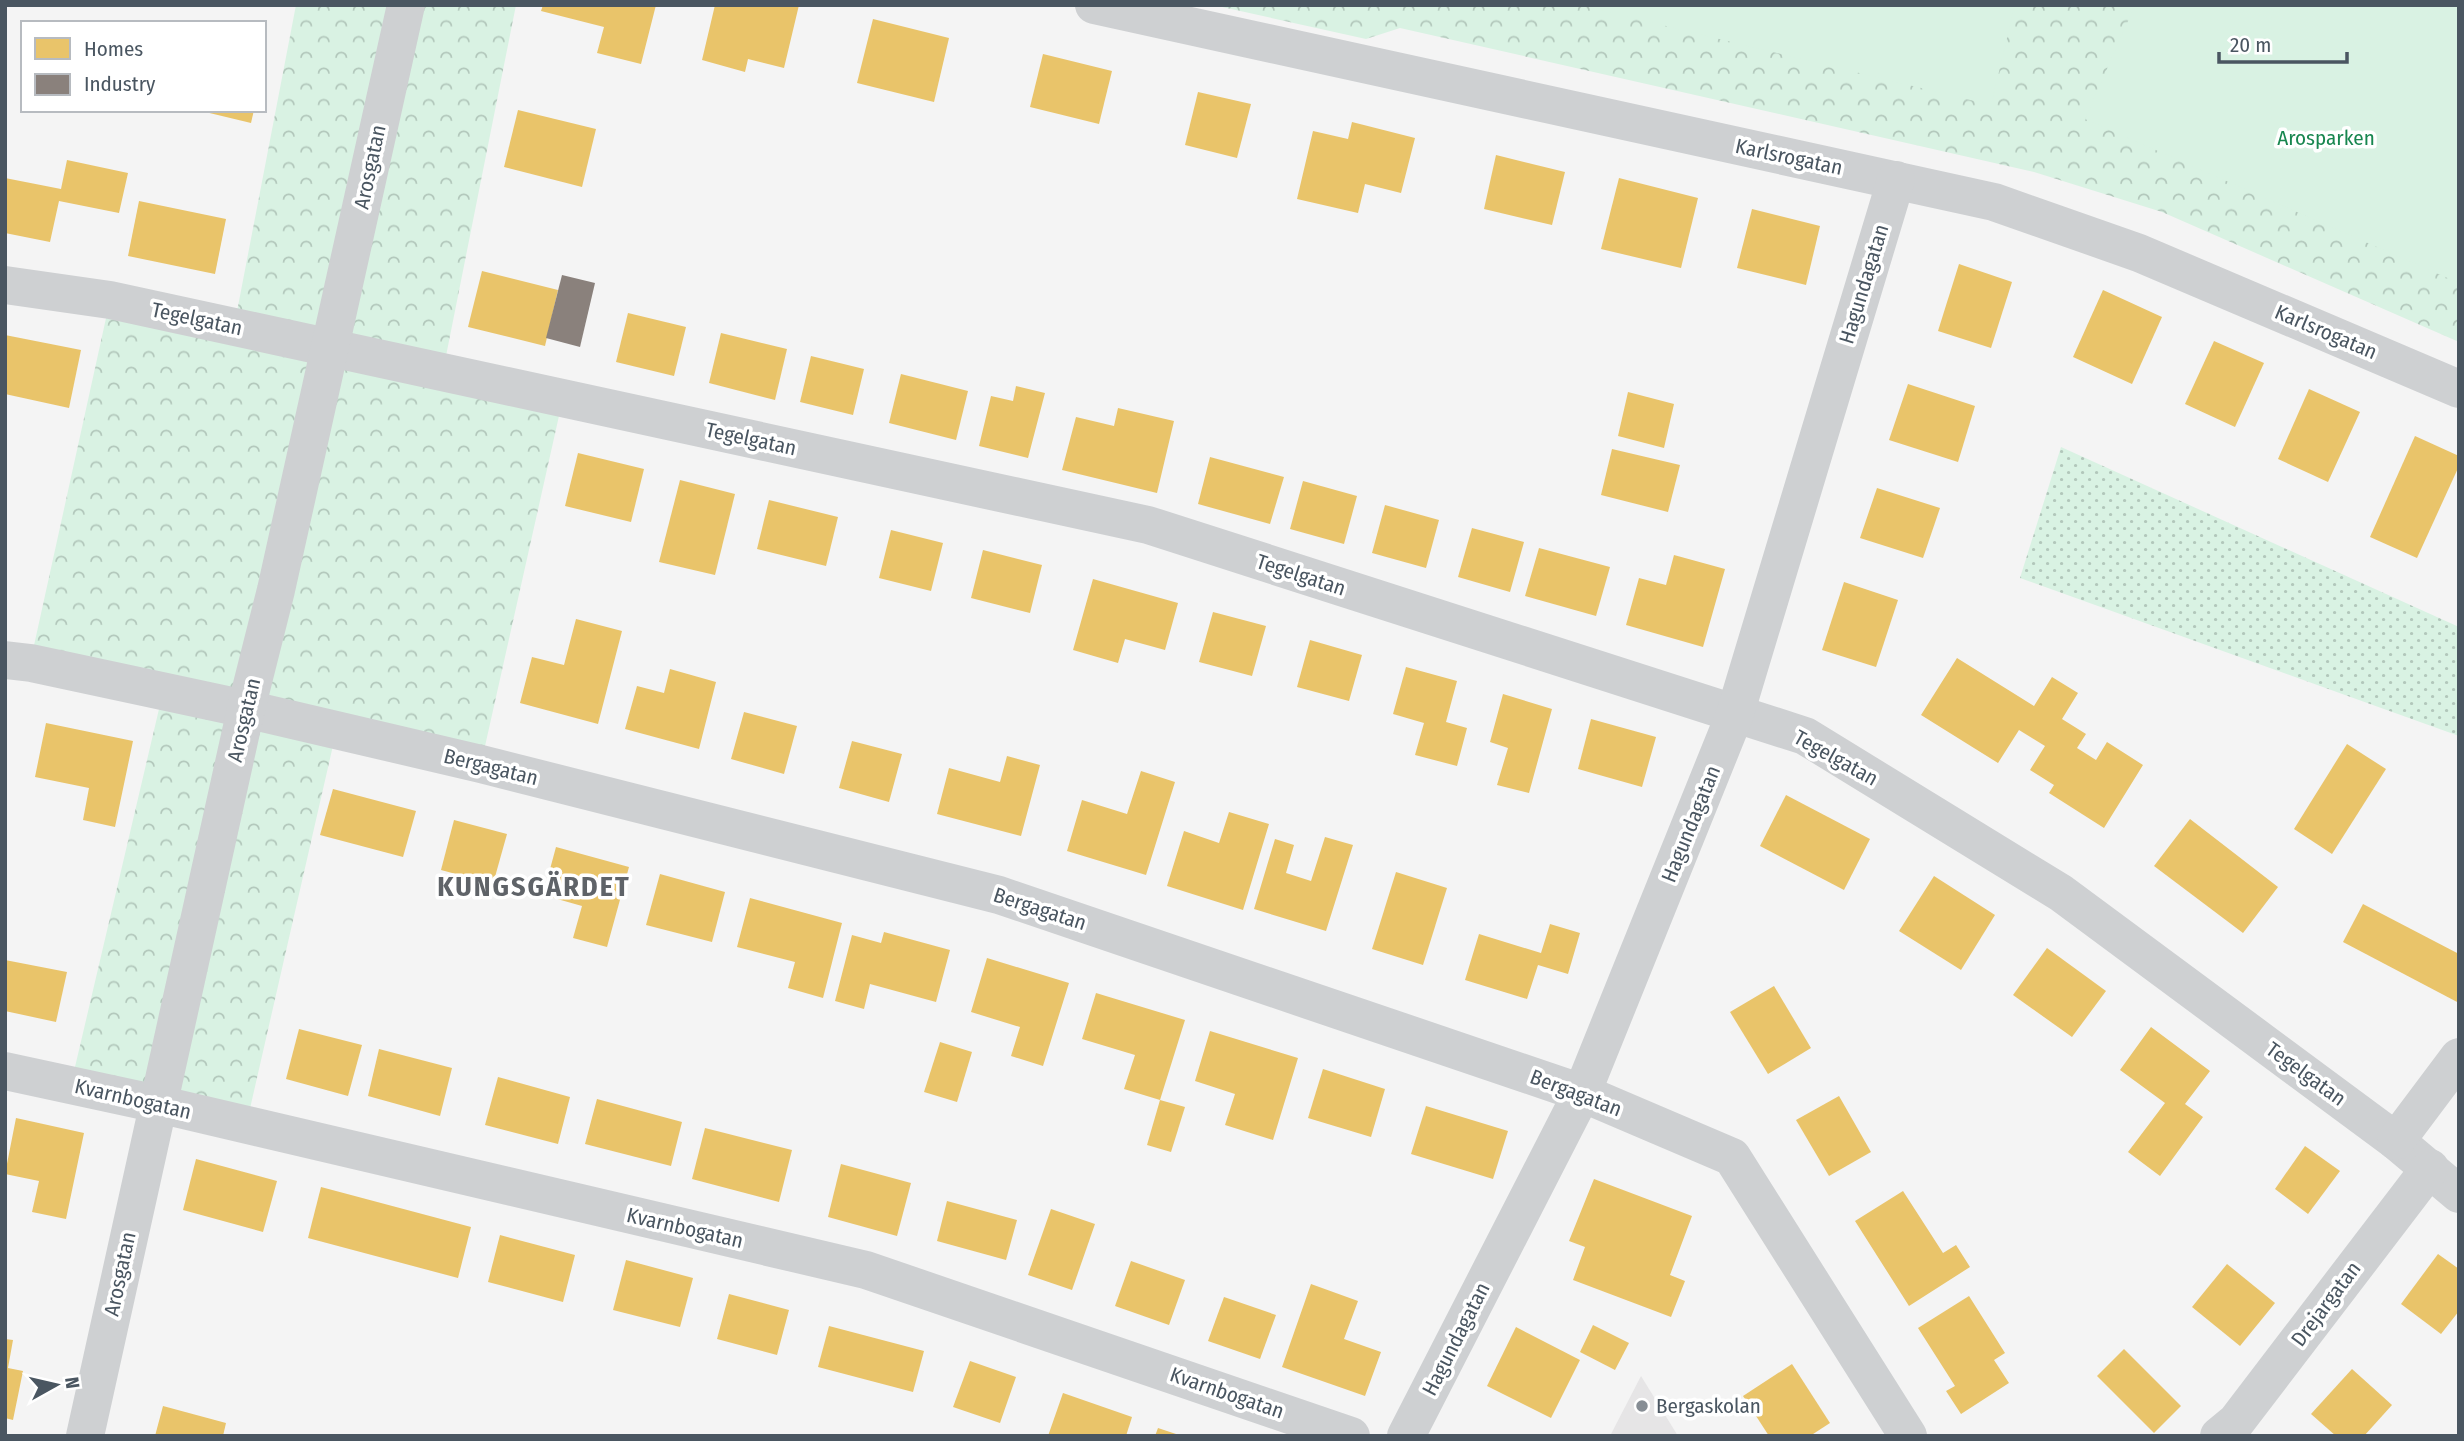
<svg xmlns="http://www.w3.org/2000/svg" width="2464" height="1441" viewBox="0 0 2464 1441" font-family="'Fira Sans Condensed',sans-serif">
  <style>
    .education { fill: #e6e5e6 }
    .grass { fill: url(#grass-dots) }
    .park { fill: url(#park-crowns) }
    .garden { fill: #d9f2e3 }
    .homes { fill: #e9c46a }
    .industry { fill: #8a817c }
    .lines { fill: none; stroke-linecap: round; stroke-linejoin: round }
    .minor { stroke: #ced0d2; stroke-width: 38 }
    .poi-dot { fill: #868d94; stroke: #fff; stroke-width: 2.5 }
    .labels { text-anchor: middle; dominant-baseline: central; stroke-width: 7; stroke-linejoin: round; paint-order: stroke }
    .park-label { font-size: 21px; fill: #17864f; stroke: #fff }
    .street-label { font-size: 21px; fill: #4a5661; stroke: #fff }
    .poi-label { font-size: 21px; fill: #4a5661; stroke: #fff; text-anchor: start }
    .district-label { font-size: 28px; font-weight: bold; letter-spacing: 2px; fill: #5f6368; stroke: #fff }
  </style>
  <defs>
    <pattern id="grass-dots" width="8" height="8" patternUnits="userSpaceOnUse" patternTransform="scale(1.75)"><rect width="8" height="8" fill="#d9f2e3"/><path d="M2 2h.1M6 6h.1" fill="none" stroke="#b2c7bb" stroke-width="1.8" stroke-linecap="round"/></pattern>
    <pattern id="park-crowns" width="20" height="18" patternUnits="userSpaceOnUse" patternTransform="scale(1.75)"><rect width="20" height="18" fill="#d9f2e3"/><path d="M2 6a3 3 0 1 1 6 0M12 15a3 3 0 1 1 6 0" fill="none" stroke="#b2c7bb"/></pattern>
  </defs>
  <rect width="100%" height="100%" fill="#f4f4f4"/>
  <path class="education" d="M1641,1376L1678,1436H1610Z"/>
  <path class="grass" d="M2061,447L2459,627V736L2020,578Z"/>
  <g class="park">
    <path d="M296,5H516L443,371L563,398L481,764L337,728L246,1126L71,1084L163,692L33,650L110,300L234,327Z"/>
    <path d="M1213,5H2459V342L2162,212L2034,172L1400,28L1366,39Z"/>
  </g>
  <g class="garden">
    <path d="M1580,5H2015L1991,105Z"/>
    <path d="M2135,5H2459V283L2085,119Z"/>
  </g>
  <g class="homes">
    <path d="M543,5H656L641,64L597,53L604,27L541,11Z"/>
    <path d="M715,5H799L784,68L748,59L745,72L702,60Z"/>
    <path d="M873,19L949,38L934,102L857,83Z"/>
    <path d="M1043,54L1112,71L1099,124L1030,107Z"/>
    <path d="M1198,92L1251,104L1237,158L1185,145Z"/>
    <path d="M197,110H254L251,123Z"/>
    <path d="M518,110L596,129L582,187L504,167Z"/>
    <path d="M1352,122L1415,138L1401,193L1365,184L1358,213L1297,199L1313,131L1348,139Z"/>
    <path d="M1496,155L1565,172L1552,225L1484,209Z"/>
    <path d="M67,160L128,173L119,213L59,201L50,242L5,233V178L61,189Z"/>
    <path d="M1619,178L1698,198L1681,268L1601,249Z"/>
    <path d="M139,201L226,219L215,274L128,256Z"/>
    <path d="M1752,209L1820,226L1806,285L1737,268Z"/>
    <path d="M1959,264L2012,282L1991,348L1938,331Z"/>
    <path d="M482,271L558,290L545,346L468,327Z"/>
    <path d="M2103,290L2162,317L2132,384L2073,357Z"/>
    <path d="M628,313L686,327L674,376L616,362Z"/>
    <path d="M721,333L787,349L775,400L709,383Z"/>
    <path d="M5,335L81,350L69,408L5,394Z"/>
    <path d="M2214,341L2264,363L2235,427L2185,404Z"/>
    <path d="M811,356L864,369L853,415L800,402Z"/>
    <path d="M901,374L968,391L956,440L889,423Z"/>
    <path d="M1908,384L1975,406L1958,462L1889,440Z"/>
    <path d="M1016,386L1045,393L1028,458L979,446L991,396L1013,401Z"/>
    <path d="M2309,389L2360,412L2328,482L2278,459Z"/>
    <path d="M1628,392L1674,404L1664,448L1618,436Z"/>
    <path d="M1118,408L1174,421L1157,493L1062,470L1076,417L1114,426Z"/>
    <path d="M2415,436L2459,456V466L2417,558L2370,537Z"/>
    <path d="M1612,449L1680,465L1668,512L1601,495Z"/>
    <path d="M578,453L644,469L631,522L565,506Z"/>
    <path d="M1210,457L1284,477L1270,524L1198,504Z"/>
    <path d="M680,480L735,494L715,575L659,562Z"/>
    <path d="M1303,481L1357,496L1344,544L1290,529Z"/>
    <path d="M1877,488L1940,508L1923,558L1860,538Z"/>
    <path d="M769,500L838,517L826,566L757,549Z"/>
    <path d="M1385,505L1439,520L1426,568L1372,553Z"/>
    <path d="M1472,528L1524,542L1510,592L1458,577Z"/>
    <path d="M891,530L943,543L931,591L879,578Z"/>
    <path d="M1539,548L1610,567L1596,616L1525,596Z"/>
    <path d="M983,550L1042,565L1030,613L971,598Z"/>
    <path d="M1674,555L1725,569L1703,647L1626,625L1639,578L1666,585Z"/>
    <path d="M1093,579L1178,603L1165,650L1125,639L1118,663L1073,650Z"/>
    <path d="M1844,582L1898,600L1876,667L1822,650Z"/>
    <path d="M1213,612L1266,626L1252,676L1199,662Z"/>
    <path d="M576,619L622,631L598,724L520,703L532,657L564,665Z"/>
    <path d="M1310,640L1362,655L1349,701L1297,687Z"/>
    <path d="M1957,658L2034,706L2052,677L2078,693L2062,719L2086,734L2077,748L2096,760L2107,742L2143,765L2104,828L2049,793L2054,785L2030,770L2045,746L2019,730L1998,763L1921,715Z"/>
    <path d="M1406,667L1457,681L1446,722L1467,728L1457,766L1415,755L1424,723L1393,714Z"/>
    <path d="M670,669L716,682L699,749L625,729L637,686L664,693Z"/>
    <path d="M1503,694L1552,709L1529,793L1497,785L1508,748L1490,742Z"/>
    <path d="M744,712L797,726L784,774L731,759Z"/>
    <path d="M1591,719L1656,737L1642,787L1578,769Z"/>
    <path d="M46,723L133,741L115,827L83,820L89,788L35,777Z"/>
    <path d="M852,741L902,754L889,802L839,788Z"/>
    <path d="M2347,744L2386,769L2332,854L2294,829Z"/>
    <path d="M1007,756L1040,765L1021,836L937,814L949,768L1000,782Z"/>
    <path d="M1141,771L1175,782L1146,875L1067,851L1082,800L1127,814Z"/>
    <path d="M333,789L416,811L403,857L320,835Z"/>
    <path d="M1786,795L1870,839L1844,890L1760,846Z"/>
    <path d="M1229,812L1269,824L1243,910L1167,886L1184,831L1219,843Z"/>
    <path d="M2190,819L2278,887L2243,933L2154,866Z"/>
    <path d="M454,820L507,834L493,884L441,870Z"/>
    <path d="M1325,837L1353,845L1326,931L1254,909L1275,839L1294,845L1286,873L1311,881Z"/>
    <path d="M556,847L629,867L607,947L573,938L582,906L543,895Z"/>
    <path d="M1396,872L1447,888L1423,965L1372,949Z"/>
    <path d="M660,874L725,892L712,942L646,925Z"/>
    <path d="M1934,876L1995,915L1961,970L1899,931Z"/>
    <path d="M750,898L842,923L823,998L788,988L795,962L737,947Z"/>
    <path d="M2363,904L2459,954V1003L2343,942Z"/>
    <path d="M1550,924L1580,933L1568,974L1538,965L1527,999L1465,980L1479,934L1541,953Z"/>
    <path d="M884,932L950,950L936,1002L870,984L864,1009L835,1001L852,935L881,943Z"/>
    <path d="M2047,948L2106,991L2072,1037L2013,995Z"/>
    <path d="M987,958L1069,983L1043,1066L1011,1056L1020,1027L971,1012Z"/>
    <path d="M5,960L67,972L56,1022L5,1011Z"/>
    <path d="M1774,986L1811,1048L1768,1074L1730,1012Z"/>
    <path d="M1096,993L1185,1020L1160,1100L1124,1089L1135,1055L1082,1039Z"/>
    <path d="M2151,1027L2210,1071L2185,1104L2203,1117L2160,1176L2128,1152L2165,1103L2120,1070Z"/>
    <path d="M299,1029L362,1045L348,1096L286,1079Z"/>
    <path d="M1210,1031L1298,1058L1273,1140L1225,1125L1235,1094L1195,1081Z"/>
    <path d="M940,1042L972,1052L957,1102L924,1092Z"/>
    <path d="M379,1049L452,1068L440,1116L368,1096Z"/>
    <path d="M1323,1069L1385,1089L1371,1137L1308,1118Z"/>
    <path d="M498,1077L570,1097L558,1144L485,1125Z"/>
    <path d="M1839,1096L1871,1152L1829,1176L1796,1120Z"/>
    <path d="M597,1099L682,1122L671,1166L585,1144Z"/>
    <path d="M1160,1100L1185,1107L1171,1152L1147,1145Z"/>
    <path d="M1426,1106L1508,1131L1493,1179L1411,1154Z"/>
    <path d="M16,1118L84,1133L66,1219L32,1212L39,1181L5,1174Z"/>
    <path d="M705,1128L792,1150L779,1202L692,1179Z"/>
    <path d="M2305,1146L2340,1171L2308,1214L2275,1189Z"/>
    <path d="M196,1159L277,1181L263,1232L183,1210Z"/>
    <path d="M841,1164L911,1183L897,1236L828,1217Z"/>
    <path d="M1594,1179L1692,1216L1670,1275L1685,1281L1671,1317L1573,1280L1585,1247L1569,1241Z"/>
    <path d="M321,1187L471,1227L458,1278L308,1238Z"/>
    <path d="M1903,1191L1943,1253L1956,1245L1970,1267L1909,1306L1855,1221Z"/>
    <path d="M947,1201L1017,1220L1006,1260L937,1241Z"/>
    <path d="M1051,1209L1095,1224L1072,1290L1028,1275Z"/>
    <path d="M500,1235L575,1255L563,1302L488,1282Z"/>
    <path d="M2438,1254L2459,1269V1311L2441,1334L2401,1304Z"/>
    <path d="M626,1260L693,1278L680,1327L613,1310Z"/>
    <path d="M1131,1261L1185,1280L1169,1325L1115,1306Z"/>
    <path d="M2227,1264L2275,1303L2240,1346L2192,1307Z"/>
    <path d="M1311,1284L1358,1301L1344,1339L1381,1352L1365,1396L1282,1367Z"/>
    <path d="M729,1294L789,1310L777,1355L717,1339Z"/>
    <path d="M1969,1296L2005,1353L1994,1360L2009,1383L1961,1414L1946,1391L1955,1386L1918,1328Z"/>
    <path d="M1224,1297L1276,1315L1260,1359L1208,1341Z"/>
    <path d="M1593,1325L1629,1343L1615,1370L1580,1352Z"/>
    <path d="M829,1326L924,1351L913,1392L818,1367Z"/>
    <path d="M1516,1327L1580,1360L1551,1418L1487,1386Z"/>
    <path d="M5,1339L13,1340L8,1368L23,1371L13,1420L5,1418Z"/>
    <path d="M2124,1349L2181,1406L2154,1433L2097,1376Z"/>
    <path d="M970,1361L1016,1377L1000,1423L953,1407Z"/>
    <path d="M1792,1364L1830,1423L1810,1436H1769L1743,1396Z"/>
    <path d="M2352,1369L2392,1405L2364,1436H2336L2311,1414Z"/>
    <path d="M1063,1393L1132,1417L1126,1436H1048Z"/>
    <path d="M163,1406L226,1423L223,1436H155Z"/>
    <path d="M1158,1428L1179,1435V1436H1155Z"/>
  </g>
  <path class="industry" d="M562,275L595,283L580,347L546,338Z"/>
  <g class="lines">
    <g class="minor">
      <path d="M1094,5L1994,202L2139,253L2459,389"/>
      <path d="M5,285L110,300L1148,525L1805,736L2061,893L2396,1141L2459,1194"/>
      <path d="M5,660L31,663L246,709L481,764L999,895L1582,1093L1732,1157L1908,1436"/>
      <path d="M5,1071L158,1104L866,1270L1351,1436"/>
      <path d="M2396,1141L2459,1057"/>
      <path d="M85,1436L246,709L276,590L406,5"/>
      <path d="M1406,1436L1582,1093L1735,714L1896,180"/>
      <path d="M2219,1436L2236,1422L2430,1168"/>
    </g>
  </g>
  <circle class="poi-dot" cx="1642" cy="1406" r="7"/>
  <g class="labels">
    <g class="park-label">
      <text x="2326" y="138">Arosparken</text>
    </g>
    <g class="street-label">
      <text transform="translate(1789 157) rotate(12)">Karlsrogatan</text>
      <text transform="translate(370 167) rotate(-78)">Arosgatan</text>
      <text transform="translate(1864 284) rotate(-73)">Hagundagatan</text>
      <text transform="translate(197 319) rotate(12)">Tegelgatan</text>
      <text transform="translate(2326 332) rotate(23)">Karlsrogatan</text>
      <text transform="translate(751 439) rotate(12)">Tegelgatan</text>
      <text transform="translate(1301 575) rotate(18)">Tegelgatan</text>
      <text transform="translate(244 720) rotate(-77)">Arosgatan</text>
      <text transform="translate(1836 758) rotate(29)">Tegelgatan</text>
      <text transform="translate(491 767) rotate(14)">Bergagatan</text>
      <text transform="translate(1691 824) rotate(-68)">Hagundagatan</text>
      <text transform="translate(1040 909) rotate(18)">Bergagatan</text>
      <text transform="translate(2306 1074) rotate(36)">Tegelgatan</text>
      <text transform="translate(1576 1093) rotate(21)">Bergagatan</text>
      <text transform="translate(133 1099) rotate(13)">Kvarnbogatan</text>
      <text transform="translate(685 1228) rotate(13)">Kvarnbogatan</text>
      <text transform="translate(120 1274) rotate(-78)">Arosgatan</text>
      <text transform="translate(2326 1304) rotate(-53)">Drejargatan</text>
      <text transform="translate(1456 1339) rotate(-63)">Hagundagatan</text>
      <text transform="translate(1227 1393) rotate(19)">Kvarnbogatan</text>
    </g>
    <g class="poi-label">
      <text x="1656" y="1406">Bergaskolan</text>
    </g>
    <g class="district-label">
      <text x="534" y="886">KUNGSGÄRDET</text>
    </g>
  </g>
  <rect width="2464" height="1441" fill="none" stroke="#4a5661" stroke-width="14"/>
  <rect x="21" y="21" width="245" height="91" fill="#ffffff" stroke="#b7bbc0" stroke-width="2"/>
  <rect x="35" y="38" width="35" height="21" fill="#e9c46a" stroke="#b7bbc0" stroke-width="2"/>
  <text x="84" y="56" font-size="21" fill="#4a5661">Homes</text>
  <rect x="35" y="74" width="35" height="21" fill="#8a817c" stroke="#b7bbc0" stroke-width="2"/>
  <text x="84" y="91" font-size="21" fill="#4a5661">Industry</text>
  <g transform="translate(56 1385) rotate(82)" stroke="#ffffff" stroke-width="5" paint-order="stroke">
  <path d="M0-5L12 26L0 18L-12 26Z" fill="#4a5661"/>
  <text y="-10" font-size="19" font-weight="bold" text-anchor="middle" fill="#4a5661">N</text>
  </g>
  <path d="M2219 52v10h128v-10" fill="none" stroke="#4a5661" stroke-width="3.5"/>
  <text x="2230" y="52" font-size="21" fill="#4a5661" stroke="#ffffff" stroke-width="5" paint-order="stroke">20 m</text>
</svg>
